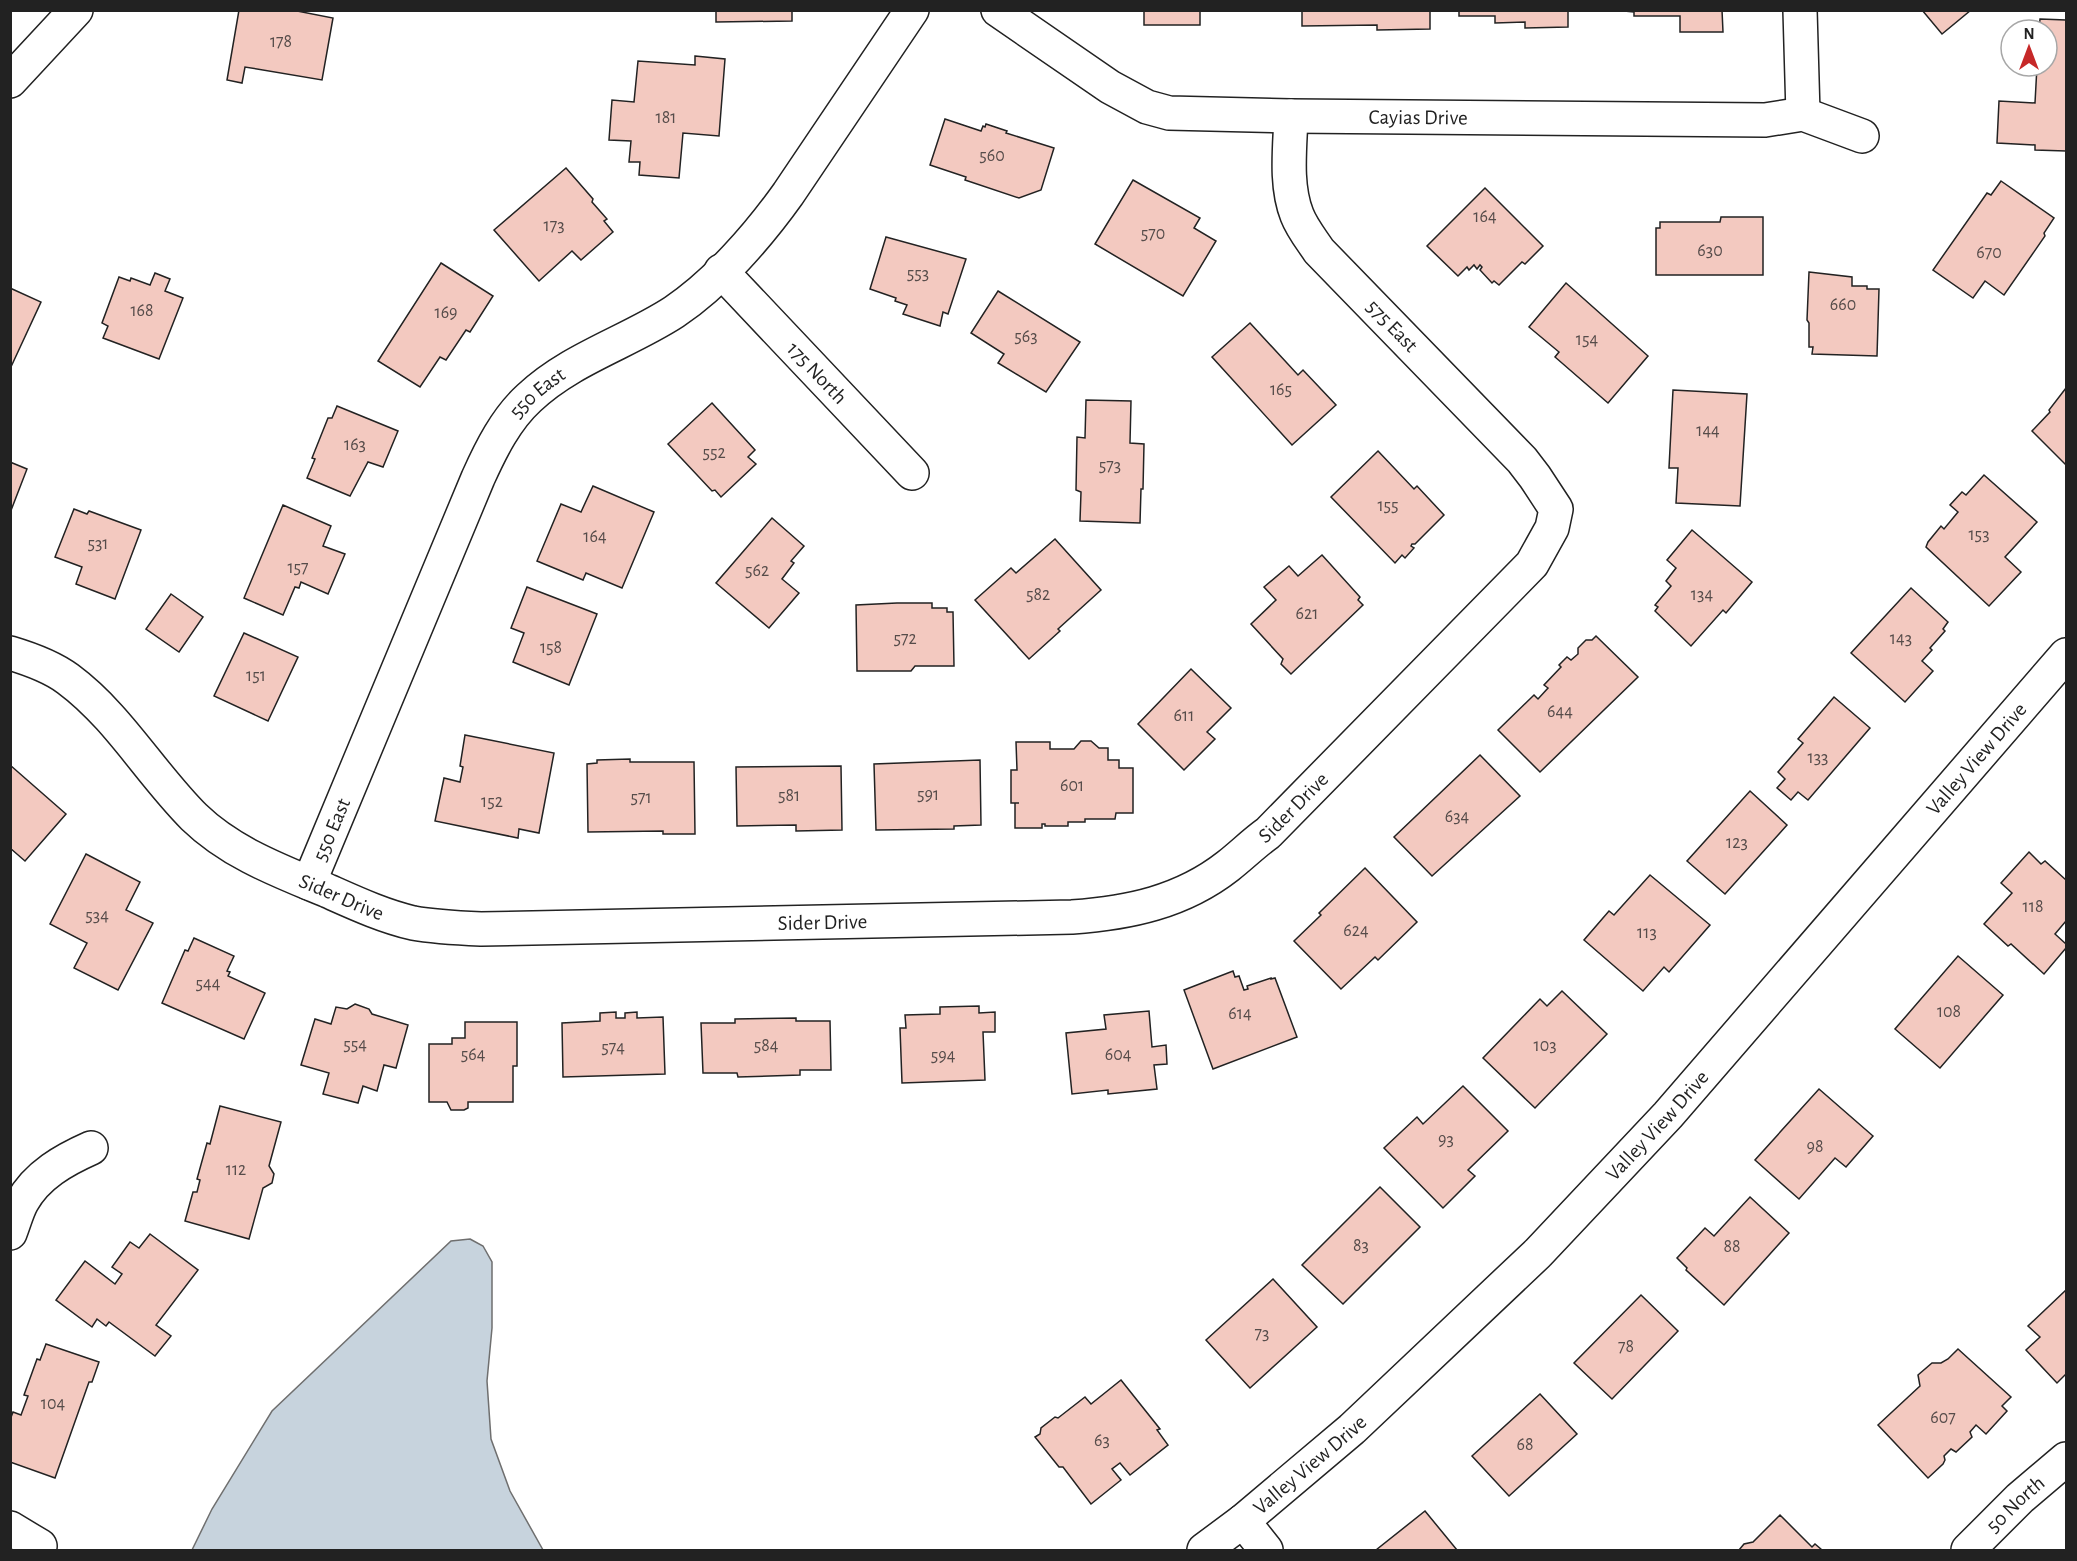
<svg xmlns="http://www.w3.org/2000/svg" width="2077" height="1561" viewBox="0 0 2077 1561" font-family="'Alegreya Sans',sans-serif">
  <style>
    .water { fill: #c7d3dd; stroke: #6f6f6f; stroke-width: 1.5 }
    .building { fill: #f3c9c0; stroke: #222; stroke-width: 1.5 }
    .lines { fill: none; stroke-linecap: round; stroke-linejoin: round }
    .minor-casing { stroke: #222; stroke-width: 36 }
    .secondary-casing { stroke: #222; stroke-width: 36 }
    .minor { stroke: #fff; stroke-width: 33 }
    .secondary { stroke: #fff; stroke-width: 33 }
    .labels { text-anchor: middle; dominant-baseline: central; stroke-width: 4.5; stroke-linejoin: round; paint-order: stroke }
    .number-label { font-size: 18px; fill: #564c4a }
    .street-label { font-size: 21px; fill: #222; stroke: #fff }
  </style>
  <rect width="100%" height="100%" fill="#fff"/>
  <path class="water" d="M470,1239L483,1246L492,1262V1328L487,1381L491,1439L510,1491L543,1550H192L212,1509L272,1411L451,1241Z"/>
  <g class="building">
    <path d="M239,10H292L333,18L322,80L245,67L242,83L227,80Z"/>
    <path d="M716,10H792V21L716,22Z"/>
    <rect x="1144" y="10" width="56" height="15"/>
    <path d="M1302,10H1430V29L1377,30V25L1302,26Z"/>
    <path d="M1459,10H1568V27L1525,28V22L1495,23V16H1459Z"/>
    <path d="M1614,10H1722L1723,32H1680V16H1634V12Z"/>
    <path d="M1922,10H1971L1942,34Z"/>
    <path d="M2040,19L2066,20V151L2035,150V145L1997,143L1999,101L2035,103L2037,66H2047V30H2039Z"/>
    <path d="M695,56L725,59L719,136L683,133L679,178L639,175L640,162H629L631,141L609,140L612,100L634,102L638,61L695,65Z"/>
    <path d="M945,119L981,131L983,126L985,127L986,124L1007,131L1006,133L1054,148L1041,190L1019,198L965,180L966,177L930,165Z"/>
    <path d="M566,168L593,199L592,202L607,219L604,221L613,232L581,260L572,251L539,281L494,230Z"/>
    <path d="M1133,180L1200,218L1194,228L1216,241L1183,296L1095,244Z"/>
    <path d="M2001,181L2054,218L2044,233L2045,236L2004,295L1985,281L1973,298L1933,270L1987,193L1991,195Z"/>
    <path d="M1485,188L1543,246L1525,264L1522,262L1499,285L1494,281L1492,283L1480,270L1482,267L1480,265L1477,269L1474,265L1469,270L1467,267L1458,276L1427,246Z"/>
    <path d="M1721,217H1763V275H1656V228H1660V222H1720Z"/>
    <path d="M886,237L966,259L948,314L943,312L940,326L903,314L907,305L895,301L896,298L870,289Z"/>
    <path d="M441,263L493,296L470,332L466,330L446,360L440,357L420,387L378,361Z"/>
    <path d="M1809,272L1852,277V286H1867V289H1879L1877,356L1812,354L1813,347H1809V323L1807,320Z"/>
    <path d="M155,273L170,279L165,291L183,298L159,359L103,338L108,326L102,323L119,277L130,281L131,278L150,285Z"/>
    <path d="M1566,283L1648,356L1608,403L1555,357L1559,352L1529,327Z"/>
    <path d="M10,288L41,302L10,369Z"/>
    <path d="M998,291L1080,342L1046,392L998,363L1004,354L971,333Z"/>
    <path d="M1250,323L1298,375L1303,370L1336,405L1292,445L1212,357Z"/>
    <path d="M2066,388V465L2032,431L2050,412L2049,410Z"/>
    <path d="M1673,390L1747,394L1740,506L1676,503L1678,468H1669Z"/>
    <path d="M1086,400L1131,401L1130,443L1144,444L1143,489H1141L1140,523L1080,521L1081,492L1076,490L1077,437L1085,438Z"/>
    <path d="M712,403L755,450L748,457L756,464L721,497L715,490L712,491L668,444Z"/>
    <path d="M337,406L398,431L383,467L368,462L350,496L307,478L315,459L312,458L328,418H332Z"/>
    <path d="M1378,451L1414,489L1417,486L1444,515L1415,544H1412L1411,546L1414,548L1405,558L1402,555L1395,563L1331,497Z"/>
    <path d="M10,462L27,469L10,513Z"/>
    <path d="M1984,475L2037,522L2005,557L2021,572L1989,606L1926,547L1928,542L1941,526L1944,529L1958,512L1950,505L1962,492L1966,495Z"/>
    <path d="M593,486L654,512L622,588L586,573L583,580L537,561L561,504L581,512Z"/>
    <path d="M283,505L331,526L323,546L345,554L328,594L301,582L299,588L295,587L283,615L244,598Z"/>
    <path d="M74,509L87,514L89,511L141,530L115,599L76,584L82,567L55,557Z"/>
    <path d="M772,518L804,546L791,561L794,563L782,579L799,593L769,628L716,583Z"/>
    <path d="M1692,530L1752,582L1726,613L1723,610L1691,646L1655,611L1658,607L1655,605L1671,586L1666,581L1676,568L1667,560Z"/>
    <path d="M1055,539L1101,590L1058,629L1060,631L1029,659L975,600L1011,568L1016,573Z"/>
    <path d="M1322,555L1360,597L1358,600L1363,605L1291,674L1281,664L1283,659L1251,624L1276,600L1264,587L1289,566L1298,576Z"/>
    <path d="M527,587L597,614L569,685L513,662L524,633L511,628Z"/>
    <path d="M1911,588L1948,622L1943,629L1945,631L1930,648L1932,650L1922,661L1933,671L1905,702L1851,653Z"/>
    <path d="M171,594L203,617L179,652L146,629Z"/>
    <path d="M897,603H932V608H947V612H953L954,666H915L911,671H857L856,605Z"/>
    <path d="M244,633L298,657L268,721L214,696Z"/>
    <path d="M1596,636L1638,677L1540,772L1498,730L1534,695L1538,699L1548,688L1544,685L1561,667L1559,665L1567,657L1571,660L1578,654V648L1586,640H1592Z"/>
    <path d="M1191,669L1231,708L1207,732L1215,739L1184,770L1138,724Z"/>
    <path d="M1834,697L1870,728L1808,800L1798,792L1791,800L1777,788L1785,779L1778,772L1803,743L1798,739Z"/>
    <path d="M465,735L554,753L539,833L519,829L518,838L435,821L444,778L460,782L463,767L460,766Z"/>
    <path d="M1081,741H1091L1099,748H1108V760H1119V768H1133V813H1116L1115,819H1085V822H1068V826H1045V824H1042V828H1015V803H1019H1011V770H1017L1016,742H1050V749H1074Z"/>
    <path d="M1480,755L1520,796L1432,876L1394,837Z"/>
    <path d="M630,759V762H694L695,834H663V831L588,832L587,764L597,763V760Z"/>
    <path d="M980,760L981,825L954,826V829L876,830L874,764Z"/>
    <path d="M10,765L66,814L25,861L10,848Z"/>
    <path d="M841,766L842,830L796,831V825L737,826L736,767Z"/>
    <path d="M1750,791L1787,825L1725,894L1687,861Z"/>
    <path d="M2029,852L2041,864L2045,861L2066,880V921L2055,934L2066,944V948L2044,974L2011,944L2008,946L1984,924L2012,893L2001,883Z"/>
    <path d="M86,854L140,882L126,910L153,923L118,990L74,968L87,943L50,924Z"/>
    <path d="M1365,868L1417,922L1378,960L1375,957L1341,989L1294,941L1321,915L1319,913Z"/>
    <path d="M1650,875L1710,925L1669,972L1664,967L1643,991L1584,940L1609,911L1614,915Z"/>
    <path d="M194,938L234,956L227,971L230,972L228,976L265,993L244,1039L162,1003L185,950L188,951Z"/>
    <path d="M1958,956L2003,995L1940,1068L1895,1029Z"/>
    <path d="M1233,971L1235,977L1239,976L1244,990L1248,989L1247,986L1271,978V979L1275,978L1297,1037L1213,1069L1184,990Z"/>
    <path d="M1562,991L1607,1034L1535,1108L1483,1058L1540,999L1547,1006Z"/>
    <path d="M355,1004L369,1009L372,1014L408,1025L396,1068L384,1065L377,1091L363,1086L358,1103L323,1094L329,1073L301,1065L315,1019L331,1024L336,1007L347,1009Z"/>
    <path d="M979,1006V1013L995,1012V1032H983L985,1080L902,1083L900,1028H906L905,1015L940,1014V1007Z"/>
    <path d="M1149,1011L1152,1047L1166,1045L1167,1064L1154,1065L1157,1089L1108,1094V1090L1072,1094L1066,1033L1106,1029L1104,1015Z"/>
    <path d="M616,1012V1018H625V1013L637,1012V1018L663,1017L665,1074L563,1077L562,1023L600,1021V1013Z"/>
    <path d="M796,1018V1021H830L831,1070H800V1075L738,1077L737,1073H703L701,1023H735V1019Z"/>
    <path d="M465,1022H517V1066H513V1102H468V1108L464,1110H451L447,1102H429V1044H452V1038H465Z"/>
    <path d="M1463,1086L1508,1131L1468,1170L1475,1176L1443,1208L1384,1148L1417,1117L1423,1124Z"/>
    <path d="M1819,1089L1873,1136L1846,1167L1835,1158L1799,1199L1755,1160Z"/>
    <path d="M220,1106L281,1122L269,1166L274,1174L272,1183L263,1188L249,1239L185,1221L193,1192H197L200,1180L197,1179L207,1143L210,1144Z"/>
    <path d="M1380,1187L1420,1227L1343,1304L1302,1265Z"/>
    <path d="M1750,1197L1789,1233L1724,1305L1686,1270L1687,1268L1677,1258L1705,1228L1714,1236Z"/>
    <path d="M150,1234L198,1270L156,1325L171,1336L155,1356L109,1322L106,1326L97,1319L92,1327L56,1300L85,1261L115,1284L122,1274L112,1267L130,1242L139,1248Z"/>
    <path d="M1273,1279L1317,1327L1250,1388L1206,1340Z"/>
    <path d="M2066,1290V1374L2057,1383L2026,1350L2040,1337L2028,1326Z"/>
    <path d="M1641,1295L1678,1331L1612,1399L1574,1363Z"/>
    <path d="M46,1344L99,1362L92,1382H89L55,1478L10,1462V1420L13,1412L21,1415L28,1396L24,1395L37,1359L40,1360Z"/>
    <path d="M1958,1349L2011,1397L2002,1406L2007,1411L1986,1434L1976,1425L1970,1432L1972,1437L1956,1452L1951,1449L1944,1456L1945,1460L1943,1464L1928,1478L1878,1425L1920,1386L1918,1375L1932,1363H1941L1948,1359Z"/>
    <path d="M1121,1380L1160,1429L1157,1430L1168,1445L1130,1475L1120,1463L1112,1469L1121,1480L1091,1504L1063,1467H1059L1035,1437L1040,1434L1041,1428L1055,1417L1058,1418L1085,1397L1091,1404Z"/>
    <path d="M1540,1394L1577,1434L1509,1496L1472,1456Z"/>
    <path d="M1425,1511L1457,1550H1376Z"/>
    <path d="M1780,1515L1812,1547L1815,1544L1822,1550H1739L1744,1544L1753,1542Z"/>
  </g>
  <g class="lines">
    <defs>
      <g id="minor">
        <path id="s1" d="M998,10L1110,87L1147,107L1169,113L1291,116L1765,120L1803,114L1862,136"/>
        <path d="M1800,10L1803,114"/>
        <path id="s2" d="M721,271L912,473"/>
        <path id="s3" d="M10,653C30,659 52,667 68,679C118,716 150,773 194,817C231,853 280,871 328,891C355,903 383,916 413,923C435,927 458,928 481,929L1072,917C1129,913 1182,902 1228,866C1242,855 1254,843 1268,833L1532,564L1552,528L1556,509L1535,477L1522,460L1319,251C1311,239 1302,228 1297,215C1285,185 1290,147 1291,116"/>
        <path id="s4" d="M309,883L478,478C491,449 506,419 529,398C570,359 628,342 674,312C717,283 758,236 788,194L912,10"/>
        <path d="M10,1233C14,1223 17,1211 22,1202C37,1175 64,1160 91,1148"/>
        <path d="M1243,1521L1266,1550"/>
        <path d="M10,1528L40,1546"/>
        <path id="s5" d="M1204,1550L1243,1521L1352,1429L1538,1253L1668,1115L2066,655"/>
        <path id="s6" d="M1968,1550L2020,1498L2066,1459"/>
      </g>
      <path id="secondary" d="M10,81L76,10"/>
    </defs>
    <use href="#minor" class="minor-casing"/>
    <use href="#secondary" class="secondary-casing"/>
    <use href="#minor" class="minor"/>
    <use href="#secondary" class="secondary"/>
  </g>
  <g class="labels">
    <g class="number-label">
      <text x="281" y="42">178</text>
      <text x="666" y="118">181</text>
      <text x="992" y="156">560</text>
      <text x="1485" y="217">164</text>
      <text x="554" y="226">173</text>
      <text x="1153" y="234">570</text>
      <text x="1710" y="251">630</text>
      <text x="1989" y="253">670</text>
      <text x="918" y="274">553</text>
      <text x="1843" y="305">660</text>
      <text x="142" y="311">168</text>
      <text x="446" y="313">169</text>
      <text x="1026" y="337">563</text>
      <text x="1587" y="340">154</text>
      <text x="1281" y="390">165</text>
      <text x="1708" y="431">144</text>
      <text x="355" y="445">163</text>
      <text x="714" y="453">552</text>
      <text x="1110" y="466">573</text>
      <text x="1388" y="506">155</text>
      <text x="1979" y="535">153</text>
      <text x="595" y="537">164</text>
      <text x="98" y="544">531</text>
      <text x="298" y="568">157</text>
      <text x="757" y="571">562</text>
      <text x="1038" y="595">582</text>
      <text x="1702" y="595">134</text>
      <text x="1307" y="614">621</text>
      <text x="905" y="639">572</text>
      <text x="1901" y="639">143</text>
      <text x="551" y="648">158</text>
      <text x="256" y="676">151</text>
      <text x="1560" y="712">644</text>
      <text x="1184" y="716">611</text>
      <text x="1818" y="758">133</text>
      <text x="1072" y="786">601</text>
      <text x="928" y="795">591</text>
      <text x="789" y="796">581</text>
      <text x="641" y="798">571</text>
      <text x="492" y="802">152</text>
      <text x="1457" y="817">634</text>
      <text x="1737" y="843">123</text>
      <text x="2033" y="907">118</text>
      <text x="97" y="916">534</text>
      <text x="1356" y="931">624</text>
      <text x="1647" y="933">113</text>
      <text x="208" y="984">544</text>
      <text x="1949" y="1012">108</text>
      <text x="1240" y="1014">614</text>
      <text x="355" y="1045">554</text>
      <text x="766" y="1046">584</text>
      <text x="1545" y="1046">103</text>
      <text x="613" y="1048">574</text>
      <text x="473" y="1055">564</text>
      <text x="1118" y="1055">604</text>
      <text x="943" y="1056">594</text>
      <text x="1446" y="1140">93</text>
      <text x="1815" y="1147">98</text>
      <text x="236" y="1170">112</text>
      <text x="1361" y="1246">83</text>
      <text x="1732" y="1247">88</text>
      <text x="1262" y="1334">73</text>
      <text x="1626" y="1347">78</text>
      <text x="53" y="1404">104</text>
      <text x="1943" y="1418">607</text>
      <text x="1102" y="1441">63</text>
      <text x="1525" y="1445">68</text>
    </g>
    <g class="street-label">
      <text stroke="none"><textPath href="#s1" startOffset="450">Cayias Drive</textPath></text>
      <text transform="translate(1392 326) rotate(46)">575 East</text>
      <text stroke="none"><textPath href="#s2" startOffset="140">175 North</textPath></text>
      <text stroke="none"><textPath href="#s4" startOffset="544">550 East</textPath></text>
      <text stroke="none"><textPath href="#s5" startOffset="1108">Valley View Drive</textPath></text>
      <text stroke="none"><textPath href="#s3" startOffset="1410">Sider Drive</textPath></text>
      <text stroke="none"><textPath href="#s4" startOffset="58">550 East</textPath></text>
      <text stroke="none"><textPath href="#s3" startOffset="420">Sider Drive</textPath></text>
      <text stroke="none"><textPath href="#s3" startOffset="906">Sider Drive</textPath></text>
      <text stroke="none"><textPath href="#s5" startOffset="622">Valley View Drive</textPath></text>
      <text stroke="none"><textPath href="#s5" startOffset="136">Valley View Drive</textPath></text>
      <text stroke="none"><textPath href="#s6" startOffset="66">50 North</textPath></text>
    </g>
  </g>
  <rect width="2077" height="1561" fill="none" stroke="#222222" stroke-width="24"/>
  <g transform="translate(2029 48)"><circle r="28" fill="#ffffff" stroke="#a7a7a7" stroke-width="1.5"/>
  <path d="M0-4.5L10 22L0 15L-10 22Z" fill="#c62828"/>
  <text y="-9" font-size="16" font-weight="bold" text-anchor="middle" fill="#222222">N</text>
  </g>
</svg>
